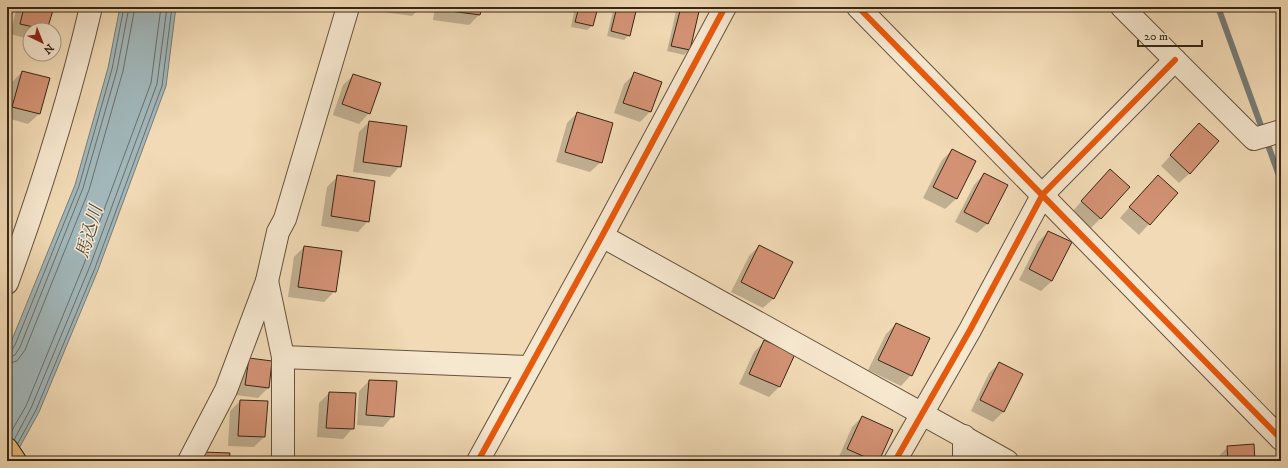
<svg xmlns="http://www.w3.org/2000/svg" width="1288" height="468" viewBox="0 0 1288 468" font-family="'IM FELL DW Pica','Noto Serif JP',serif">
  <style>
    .water { fill: #a1b7ba; stroke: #777d78 }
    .shadow { fill: #0003 }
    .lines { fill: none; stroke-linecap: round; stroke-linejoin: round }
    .shore { stroke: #6c6e68; stroke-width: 1 }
    .stream { stroke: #777d78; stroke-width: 6 }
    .building { fill: #d39274; stroke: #372615 }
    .minor-casing { stroke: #66533d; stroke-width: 24 }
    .highway-casing { stroke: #372615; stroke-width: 24 }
    .minor { stroke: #f6e7cf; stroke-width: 22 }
    .highway { stroke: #e8bd7a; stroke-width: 22 }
    .cycleway-casing { stroke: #f6e7cf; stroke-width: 8 }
    .cycleway { stroke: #e8590c; stroke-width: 6 }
    .labels { text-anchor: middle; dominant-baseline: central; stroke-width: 3; stroke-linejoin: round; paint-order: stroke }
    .water-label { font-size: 18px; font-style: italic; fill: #524a3e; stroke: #f6e7cf }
  </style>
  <rect width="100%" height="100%" fill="#f1dab5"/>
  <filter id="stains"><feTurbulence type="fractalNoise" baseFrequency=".005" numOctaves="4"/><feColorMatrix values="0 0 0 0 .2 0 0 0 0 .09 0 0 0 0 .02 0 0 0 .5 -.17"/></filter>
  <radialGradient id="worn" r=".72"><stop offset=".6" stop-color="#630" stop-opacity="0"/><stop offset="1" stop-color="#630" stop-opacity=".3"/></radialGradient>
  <path class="water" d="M120,7H176L166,86L98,270L39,412L12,461H7V352L75,185L108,68Z"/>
  <g class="shadow">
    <path d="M17,7H53L46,30H30V39L10,34Z"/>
    <path d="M377,7H421L412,16L376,11Z"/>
    <path d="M435,7H480L479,15L469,25L433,20Z"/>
    <path d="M575,7H597L593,25L587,30L571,27Z"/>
    <path d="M614,7H636L629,35L624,40L607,36Z"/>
    <path d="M677,7H699L689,50L684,55L667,51Z"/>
    <path d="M22,72L48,79L39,114L28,124L7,118V101L12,82Z"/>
    <path d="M634,74L660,83L650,112L640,122L614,113L624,84Z"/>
    <path d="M354,75L369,113L359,124L333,115L343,85Z"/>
    <path d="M577,113L601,162L590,172L556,162L567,123Z"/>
    <path d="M369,122L400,166L390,177L353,172L359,132Z"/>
    <path d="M1189,135L1190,173L1179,183L1161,166Z"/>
    <path d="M952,150L974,161L956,199L945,209L923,198L942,160Z"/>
    <path d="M984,174L988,223L977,233L955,222L974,185Z"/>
    <path d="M338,176L368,221L358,232L321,226L327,187Z"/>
    <path d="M1100,180L1101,218L1091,228L1072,212Z"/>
    <path d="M1148,186L1177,193L1139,235L1120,218Z"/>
    <path d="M1048,232L1052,281L1041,291L1019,280L1038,242Z"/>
    <path d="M759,246L774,298L763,308L731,292L749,256Z"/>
    <path d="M304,247L335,291L324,302L288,297L294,257Z"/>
    <path d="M896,324L911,375L901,386L868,370L886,334Z"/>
    <path d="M764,342L793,355L779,387L769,397L739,384L754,352Z"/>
    <path d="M249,359L268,388L258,398L236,395Z"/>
    <path d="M1000,363L1022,374L1003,412L993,422L971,411L989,373Z"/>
    <path d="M369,381L393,416L383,427L357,425L359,391Z"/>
    <path d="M329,393L353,428L343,439L317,437L319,403Z"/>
    <path d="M240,401L264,437L254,447L228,446L230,411Z"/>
    <path d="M862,417L878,461H841L838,459L852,427Z"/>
    <path d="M1228,447L1254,461H1218L1217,458Z"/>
  </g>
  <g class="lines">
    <g class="shore">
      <path d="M7,352L11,351L15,345L79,186L112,69L124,7"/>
      <path d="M7,358L15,355L20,347L83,188L117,70L129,7"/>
      <path d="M7,364L17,361L25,350L89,190L123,71L135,7"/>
      <path d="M8,437L26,406L84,264L151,83L161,7"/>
      <path d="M14,440L31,408L90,266L157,84L167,7"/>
      <path d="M18,443L36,410L95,268L162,86L172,7"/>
    </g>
    <path class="stream" d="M1218,7L1281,181"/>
  </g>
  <g class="building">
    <path d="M24,7H54L47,30L20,24Z"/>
    <path d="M443,7H482L480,15L443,10Z"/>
    <path d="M579,7H598L593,26L575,22Z"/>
    <path d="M617,7H637L630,36L611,31Z"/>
    <path d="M681,7H700L690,50L671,46Z"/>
    <path d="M22,71L50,78L40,114L12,107Z"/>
    <path d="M634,72L662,82L651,112L623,103Z"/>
    <path d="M353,74L381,83L370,114L342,104Z"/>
    <path d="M577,112L613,123L602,163L565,152Z"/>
    <path d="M369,121L407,126L401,167L363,162Z"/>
    <path d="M1199,123L1219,141L1190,174L1170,155Z"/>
    <path d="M952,149L976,161L957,199L933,187Z"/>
    <path d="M1110,169L1130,187L1101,219L1081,201Z"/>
    <path d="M984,173L1008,185L988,224L964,212Z"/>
    <path d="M337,175L375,181L369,222L331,216Z"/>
    <path d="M1158,175L1178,193L1150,225L1129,207Z"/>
    <path d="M1048,231L1072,242L1052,281L1029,269Z"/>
    <path d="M759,245L793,262L774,299L741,282Z"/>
    <path d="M304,246L342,251L336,292L298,287Z"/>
    <path d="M896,323L930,338L912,376L878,360Z"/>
    <path d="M764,340L795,354L780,387L749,374Z"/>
    <path d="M249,358L272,361L269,388L245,385Z"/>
    <path d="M999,362L1023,374L1004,412L980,400Z"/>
    <path d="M369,380L397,381L394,417L366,415Z"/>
    <path d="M329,392L356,393L354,429L326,428Z"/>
    <path d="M240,400L268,401L265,437L238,436Z"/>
    <path d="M862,416L893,430L879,461H874L847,449Z"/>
    <path d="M1254,444L1255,461H1228L1227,446Z"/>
    <path d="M202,452L230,453L229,461H201Z"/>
  </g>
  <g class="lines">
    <defs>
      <g id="minor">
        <path d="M858,7L1281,439"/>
        <path d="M1122,7L1254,139L1281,131"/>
        <path d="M602,236L1007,461"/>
        <path d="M267,281L283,357V461"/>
        <path d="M7,283C40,193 69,101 91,7"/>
        <path d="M283,357L528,367"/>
        <path d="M964,436V461"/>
        <path d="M189,461L226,390L267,281L278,232L285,219L348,7"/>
        <path d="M478,461L602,236L725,7"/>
        <path d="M895,461L970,330L1043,194L1175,60"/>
      </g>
      <path id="highway" d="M7,449L15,461"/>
    </defs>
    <use href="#minor" class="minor-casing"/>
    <use href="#highway" class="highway-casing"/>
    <use href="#minor" class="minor"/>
    <use href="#highway" class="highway"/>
    <defs>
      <g id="cycleway">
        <path d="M858,7L1281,439"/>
        <path d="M478,461L602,236L725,7"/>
        <path d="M895,461L970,330L1043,194L1175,60"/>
      </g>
    </defs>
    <use href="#cycleway" class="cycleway-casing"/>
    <use href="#cycleway" class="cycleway"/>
  </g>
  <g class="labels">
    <g class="water-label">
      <text transform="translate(90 232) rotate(-74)">馬込川</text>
    </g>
  </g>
  <rect width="1288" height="468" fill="none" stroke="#f1dab5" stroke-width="24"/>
  <rect x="8" y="8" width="1272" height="452" fill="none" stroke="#372615" stroke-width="2"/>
  <rect x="12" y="12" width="1264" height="444" fill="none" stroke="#372615"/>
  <g transform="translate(42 42) rotate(137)"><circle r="19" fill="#f6e7cf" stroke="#aa9a85"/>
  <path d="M0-3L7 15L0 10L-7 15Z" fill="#8f2418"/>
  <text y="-6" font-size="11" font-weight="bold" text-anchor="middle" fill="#372615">N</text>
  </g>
  <path d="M1138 40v6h64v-6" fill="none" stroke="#372615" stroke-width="2"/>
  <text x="1144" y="40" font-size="12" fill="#372615" stroke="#f6e7cf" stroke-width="3" paint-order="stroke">20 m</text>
  <rect width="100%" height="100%" filter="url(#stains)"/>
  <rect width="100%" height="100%" fill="url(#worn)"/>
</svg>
